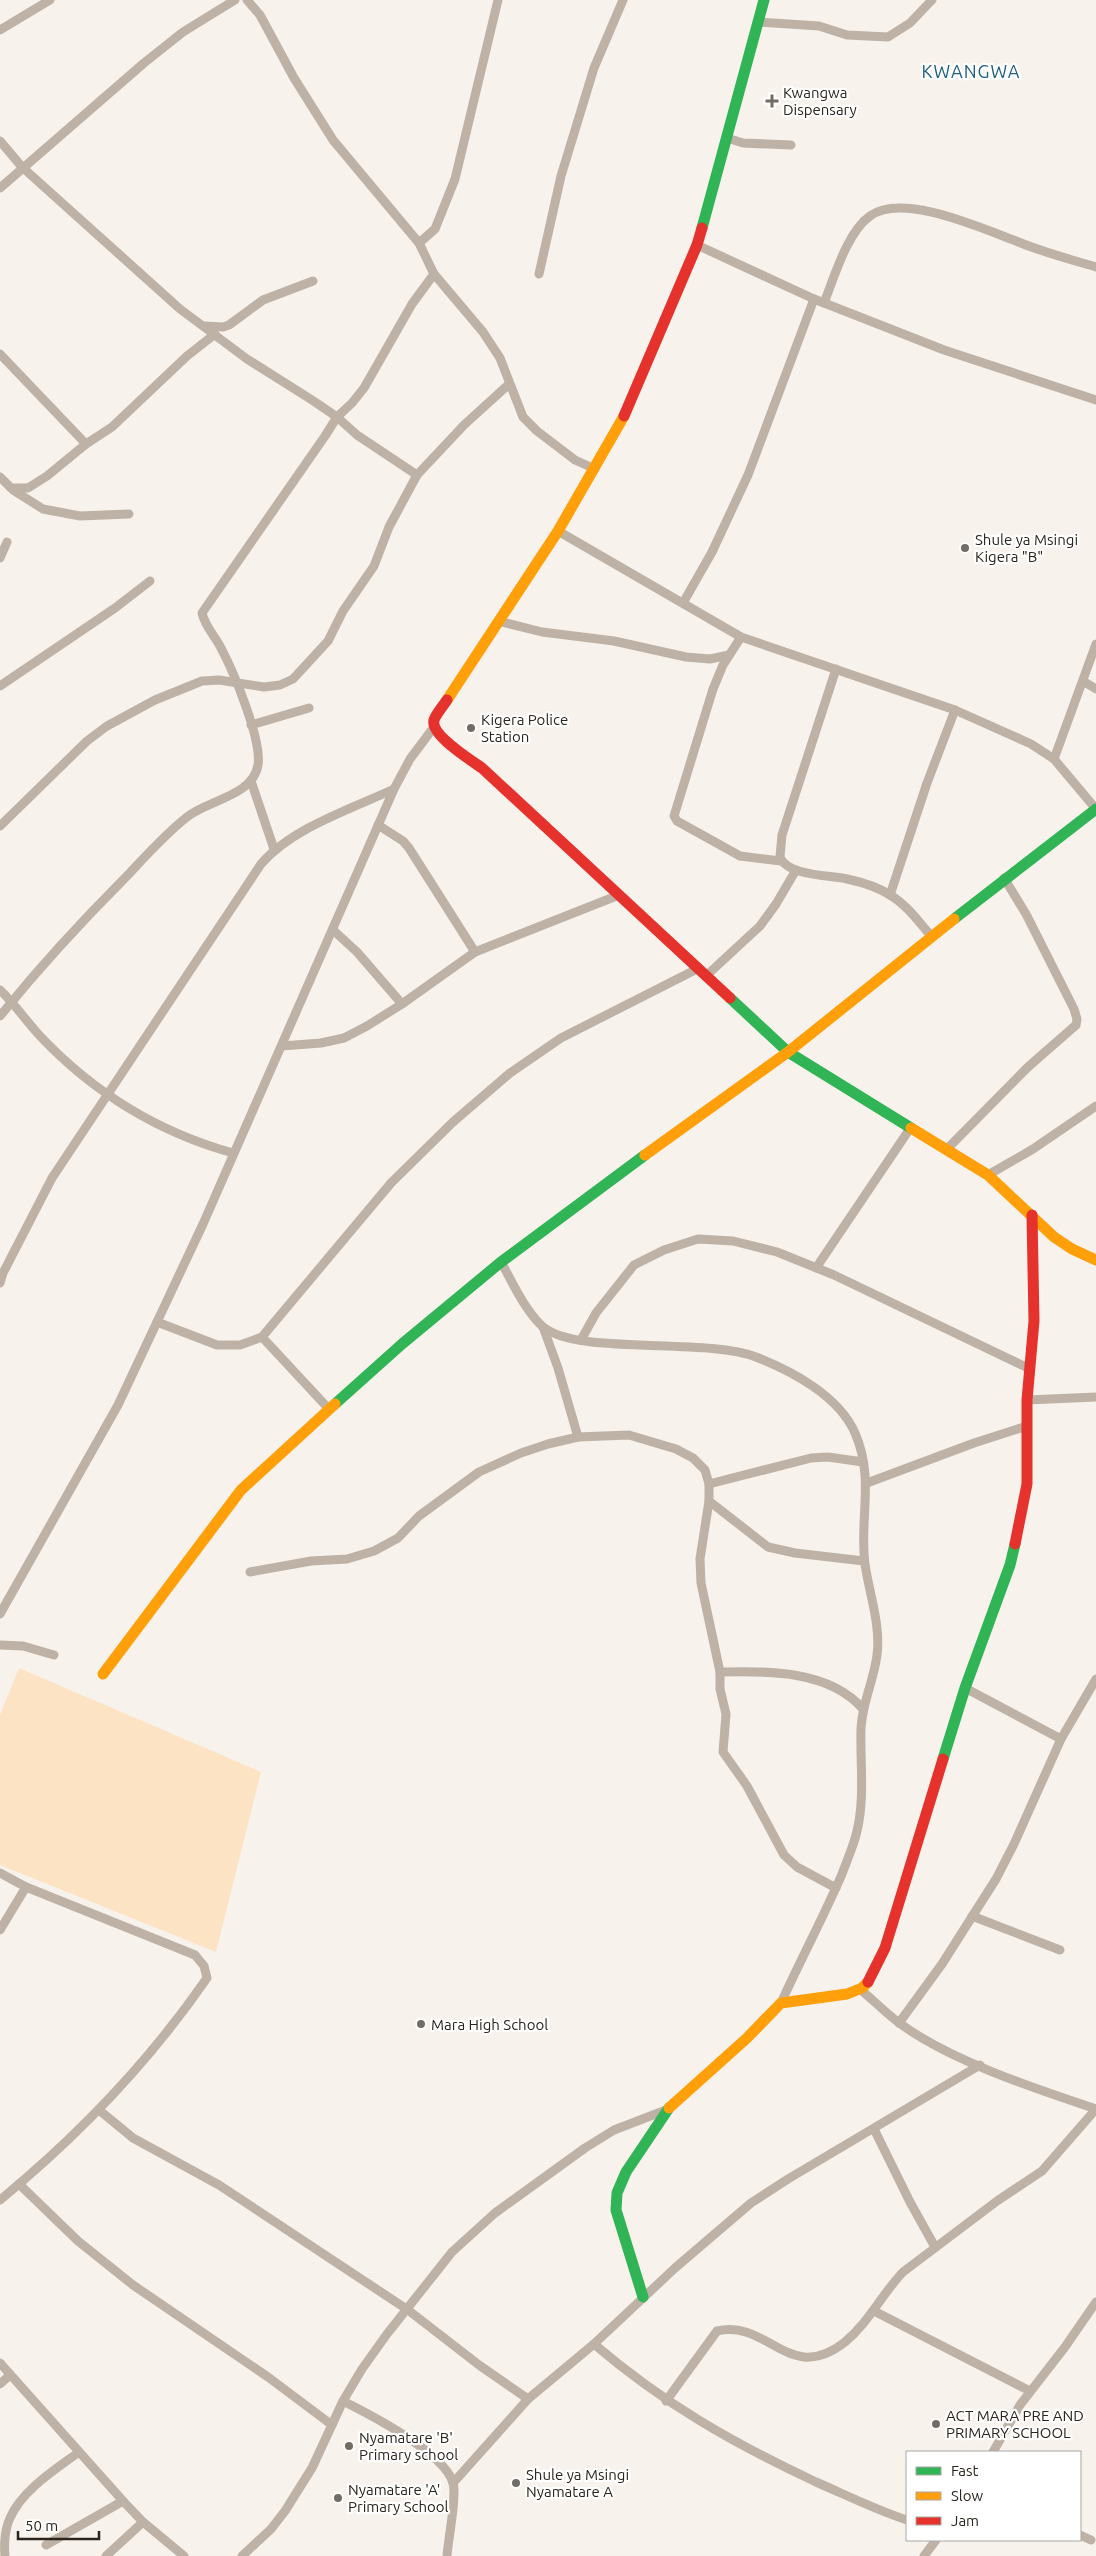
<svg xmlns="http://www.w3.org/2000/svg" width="1096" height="2556" viewBox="0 0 1096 2556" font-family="Ubuntu,sans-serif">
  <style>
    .green { fill: #fbe3c4 }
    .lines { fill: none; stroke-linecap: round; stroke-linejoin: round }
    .street { stroke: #bdb2a5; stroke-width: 9 }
    .fast { stroke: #30b455; stroke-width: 11 }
    .slow { stroke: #ff9f0a; stroke-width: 11 }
    .jam { stroke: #e5322d; stroke-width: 11 }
    .poi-dot { fill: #726c65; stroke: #fff; stroke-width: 2 }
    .labels { text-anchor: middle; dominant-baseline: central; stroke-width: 4.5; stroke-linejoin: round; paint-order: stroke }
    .poi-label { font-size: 15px; fill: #2a241c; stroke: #fff; text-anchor: start }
    .quarter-label { font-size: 18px; letter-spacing: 1px; fill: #1e5f7d; stroke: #fff }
  </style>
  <rect width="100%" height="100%" fill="#f8f2ec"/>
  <path class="green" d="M19,1668L261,1772L216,1952L0,1865V1715Z"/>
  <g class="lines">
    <g class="street">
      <path d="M247,0L260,15L294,78L333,140L419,243L434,274L483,332L500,358L523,417L537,431L575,460L595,469"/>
      <path d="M758,22L819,26L847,35L888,37L910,23L932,0"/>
      <path d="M0,30L50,0"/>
      <path d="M727,138L743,143L791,145"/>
      <path d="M0,141L22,167L180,309L247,359L312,400L337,417L357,435L417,475"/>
      <path d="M0,188L144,63L183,32L235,0"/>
      <path d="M419,243L435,229L455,179L498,0"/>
      <path d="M697,245L814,299L944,350L1096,400"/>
      <path d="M539,274L561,176L594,68L623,0"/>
      <path d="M824,303C834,278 847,232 870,216C903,192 983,229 1016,241C1042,252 1069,259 1096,267"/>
      <path d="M204,326L223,327L229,325L263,300L313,281"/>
      <path d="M0,354L86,444"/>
      <path d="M0,477L11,488H28L47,476L86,444L112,427L187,356L215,334"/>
      <path d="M13,490L43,509L80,516L129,514"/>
      <path d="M558,531L741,637L955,710L1031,744L1054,759"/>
      <path d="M0,558L7,542"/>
      <path d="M683,603L712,552L748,475L814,299"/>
      <path d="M498,621L542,632L614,641L686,657L710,659L729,655"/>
      <path d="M741,637L723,665L713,689L674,816L677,821L740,856L781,861"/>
      <path d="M836,669L782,835L780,857C787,876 830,875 847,879C861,882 878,887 890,895C907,905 919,922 931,936"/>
      <path d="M1083,681L1096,689"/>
      <path d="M0,686L115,608L150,581"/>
      <path d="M251,725L309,708"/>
      <path d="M251,781L274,849"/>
      <path d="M1096,809L1054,759L1096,644"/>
      <path d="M378,825L403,841L409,848L475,952"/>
      <path d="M0,826L87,741L107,726L155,700L202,681L219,680L264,687L280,685L293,679L328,641L343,611L374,566L389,527L417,475L464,425L509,384"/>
      <path d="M890,895L927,783L955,710"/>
      <path d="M333,930L357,952L402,1004"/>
      <path d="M707,975L760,926L776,904L796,870"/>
      <path d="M0,990C15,1004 26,1021 40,1036C94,1093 157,1132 233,1153"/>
      <path d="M0,1016C39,968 81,922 125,878C145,857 164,835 187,817C208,800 253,796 258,765C262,740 234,673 222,650C216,637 205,627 202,613L325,436L337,417L352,403L364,388L412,304L434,274"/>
      <path d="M282,1046L321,1043L344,1038L367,1026L402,1004L475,952L619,895"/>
      <path d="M947,1149L1028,1067L1076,1025L1077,1019L1074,1009L1026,914L1004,878"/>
      <path d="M988,1175L1033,1149L1096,1106"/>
      <path d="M501,1262C513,1283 524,1309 542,1326C575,1356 705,1337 756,1357C792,1371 839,1396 855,1433C875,1479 859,1518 865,1564C869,1593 881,1625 877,1655C874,1680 862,1703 861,1729C860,1762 865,1798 857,1831C854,1845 847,1860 842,1874C823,1918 801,1959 781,2003"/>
      <path d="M816,1268L911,1127"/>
      <path d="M0,1283L3,1273L52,1178L261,864C292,828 351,809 394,789"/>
      <path d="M157,1322L217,1345H240L262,1337L391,1183L453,1122L510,1073L561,1038L699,968"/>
      <path d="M543,1327L558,1368L578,1437"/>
      <path d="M262,1337L328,1408"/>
      <path d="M581,1340L596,1313L634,1265L664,1250L698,1239L733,1241L777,1252L834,1275L1030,1369"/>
      <path d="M1027,1400L1096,1397"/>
      <path d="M867,1483L974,1443L1027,1426"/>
      <path d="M709,1484L811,1458L828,1457L863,1462"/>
      <path d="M709,1501L768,1547L795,1553L864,1561"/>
      <path d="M250,1572L311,1561L347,1559L374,1551L398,1538L419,1516L479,1472L521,1453L548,1444L578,1437L629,1435L676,1449L693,1458L705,1470L709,1484V1501L700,1559L701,1583L720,1672V1689L726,1714L723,1752L747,1786L784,1855L797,1867L836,1888"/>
      <path d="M0,1614L118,1405L203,1224L394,789L410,759L434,727"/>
      <path d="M0,1645L23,1646L54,1655"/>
      <path d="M720,1672C768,1671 829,1670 863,1709"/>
      <path d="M965,1688L1061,1739"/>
      <path d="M0,1873L26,1887L195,1955L204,1966L207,1978C149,2062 79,2135 0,2200"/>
      <path d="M972,1916L1060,1950"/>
      <path d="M0,1930L26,1887"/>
      <path d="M861,1990C873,2000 885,2012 898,2022C948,2060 1036,2089 1096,2109"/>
      <path d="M899,2023L942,1964L996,1879L1014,1844L1061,1739L1096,1679"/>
      <path d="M99,2110L133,2138L219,2185L408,2310L479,2365L528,2399"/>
      <path d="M874,2129L910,2202L935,2247"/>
      <path d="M19,2184L78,2241L133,2285L268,2377L332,2425"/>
      <path d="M874,2311L1030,2391"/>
      <path d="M594,2344C664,2404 733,2443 816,2482C846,2495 876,2510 907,2520"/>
      <path d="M0,2363L123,2501L143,2522L184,2556"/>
      <path d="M0,2384L10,2375"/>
      <path d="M343,2401C369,2414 445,2453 453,2483C457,2496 448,2540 447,2556"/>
      <path d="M666,2401L717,2331C769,2319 789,2386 845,2342C869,2322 882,2294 903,2272L997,2201L1042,2171L1096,2109"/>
      <path d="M993,2452L1020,2405L1065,2347L1096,2302"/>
      <path d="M453,2483L528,2399L594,2344L675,2268L751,2203L788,2179L980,2065"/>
      <path d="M1080,2535L1091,2540"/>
      <path d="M46,2545L123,2501"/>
      <path d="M5,2556C4,2544 5,2529 10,2518C22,2490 56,2469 79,2452"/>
      <path d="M106,2556L143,2522"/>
      <path d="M242,2556L271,2529L285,2511L312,2468L343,2401L362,2369L387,2334L452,2252L495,2213L585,2148L614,2130L666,2110"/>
      <path d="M924,2556L936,2540"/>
    </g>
    <g class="fast">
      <path d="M702,228L764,0"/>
      <path d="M954,919L1096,809"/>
      <path d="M730,998L788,1052L911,1128"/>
      <path d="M335,1404L402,1344L501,1262L645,1155"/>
      <path d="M943,1759L965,1688L1010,1565L1015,1544"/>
      <path d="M643,2297L616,2210L617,2193L626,2172L669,2108"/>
    </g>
    <g class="slow">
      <path d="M447,700L558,531L624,416"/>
      <path d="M911,1128L988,1175L1054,1237L1072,1249L1096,1260"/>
      <path d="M645,1155L788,1052L954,919"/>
      <path d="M103,1674L241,1490L335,1404"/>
      <path d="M669,2108L747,2038L781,2003L847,1994L862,1988L868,1982"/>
    </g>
    <g class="jam">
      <path d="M624,416L697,245L702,228"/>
      <path d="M447,700C443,706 436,714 434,720C430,735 471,760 482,768L730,998"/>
      <path d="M1015,1544L1027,1484V1400L1034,1321L1032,1215"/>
      <path d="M868,1982L885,1948L943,1759"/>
    </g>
  </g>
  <g class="poi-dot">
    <path d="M769.5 93.5h5v5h5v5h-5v5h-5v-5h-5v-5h5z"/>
    <circle cx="965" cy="548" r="5"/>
    <circle cx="471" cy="728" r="5"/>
    <circle cx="421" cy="2024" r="5"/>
    <circle cx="936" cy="2424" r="5"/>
    <circle cx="349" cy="2446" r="5"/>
    <circle cx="516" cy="2483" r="5"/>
    <circle cx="338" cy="2498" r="5"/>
  </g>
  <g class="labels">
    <g class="poi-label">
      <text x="783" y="92">Kwangwa<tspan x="783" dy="17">Dispensary</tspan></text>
      <text x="975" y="539">Shule ya Msingi<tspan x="975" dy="17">Kigera "B"</tspan></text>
      <text x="481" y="719">Kigera Police<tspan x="481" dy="17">Station</tspan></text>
      <text x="431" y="2024">Mara High School</text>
      <text x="946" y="2415">ACT MARA PRE AND<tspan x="946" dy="17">PRIMARY SCHOOL</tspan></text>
      <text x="359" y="2437">Nyamatare 'B'<tspan x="359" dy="17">Primary school</tspan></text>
      <text x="526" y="2474">Shule ya Msingi<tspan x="526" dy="17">Nyamatare A</tspan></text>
      <text x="348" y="2489">Nyamatare 'A'<tspan x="348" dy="17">Primary School</tspan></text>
    </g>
    <g class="quarter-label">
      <text x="971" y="71">KWANGWA</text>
    </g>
  </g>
  <rect x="906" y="2451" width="175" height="90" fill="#ffffff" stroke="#aaa7a4"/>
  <rect x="916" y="2467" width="25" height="8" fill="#30b455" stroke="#aaa7a4"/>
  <text x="951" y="2476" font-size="15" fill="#2a241c">Fast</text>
  <rect x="916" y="2492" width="25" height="8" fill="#ff9f0a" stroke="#aaa7a4"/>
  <text x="951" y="2501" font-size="15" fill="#2a241c">Slow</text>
  <rect x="916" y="2517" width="25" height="8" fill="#e5322d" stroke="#aaa7a4"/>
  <text x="951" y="2526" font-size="15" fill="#2a241c">Jam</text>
  <path d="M18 2531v8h81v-8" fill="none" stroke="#2a241c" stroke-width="2.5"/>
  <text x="25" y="2531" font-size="15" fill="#2a241c" stroke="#ffffff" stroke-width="4" paint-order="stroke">50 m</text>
</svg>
